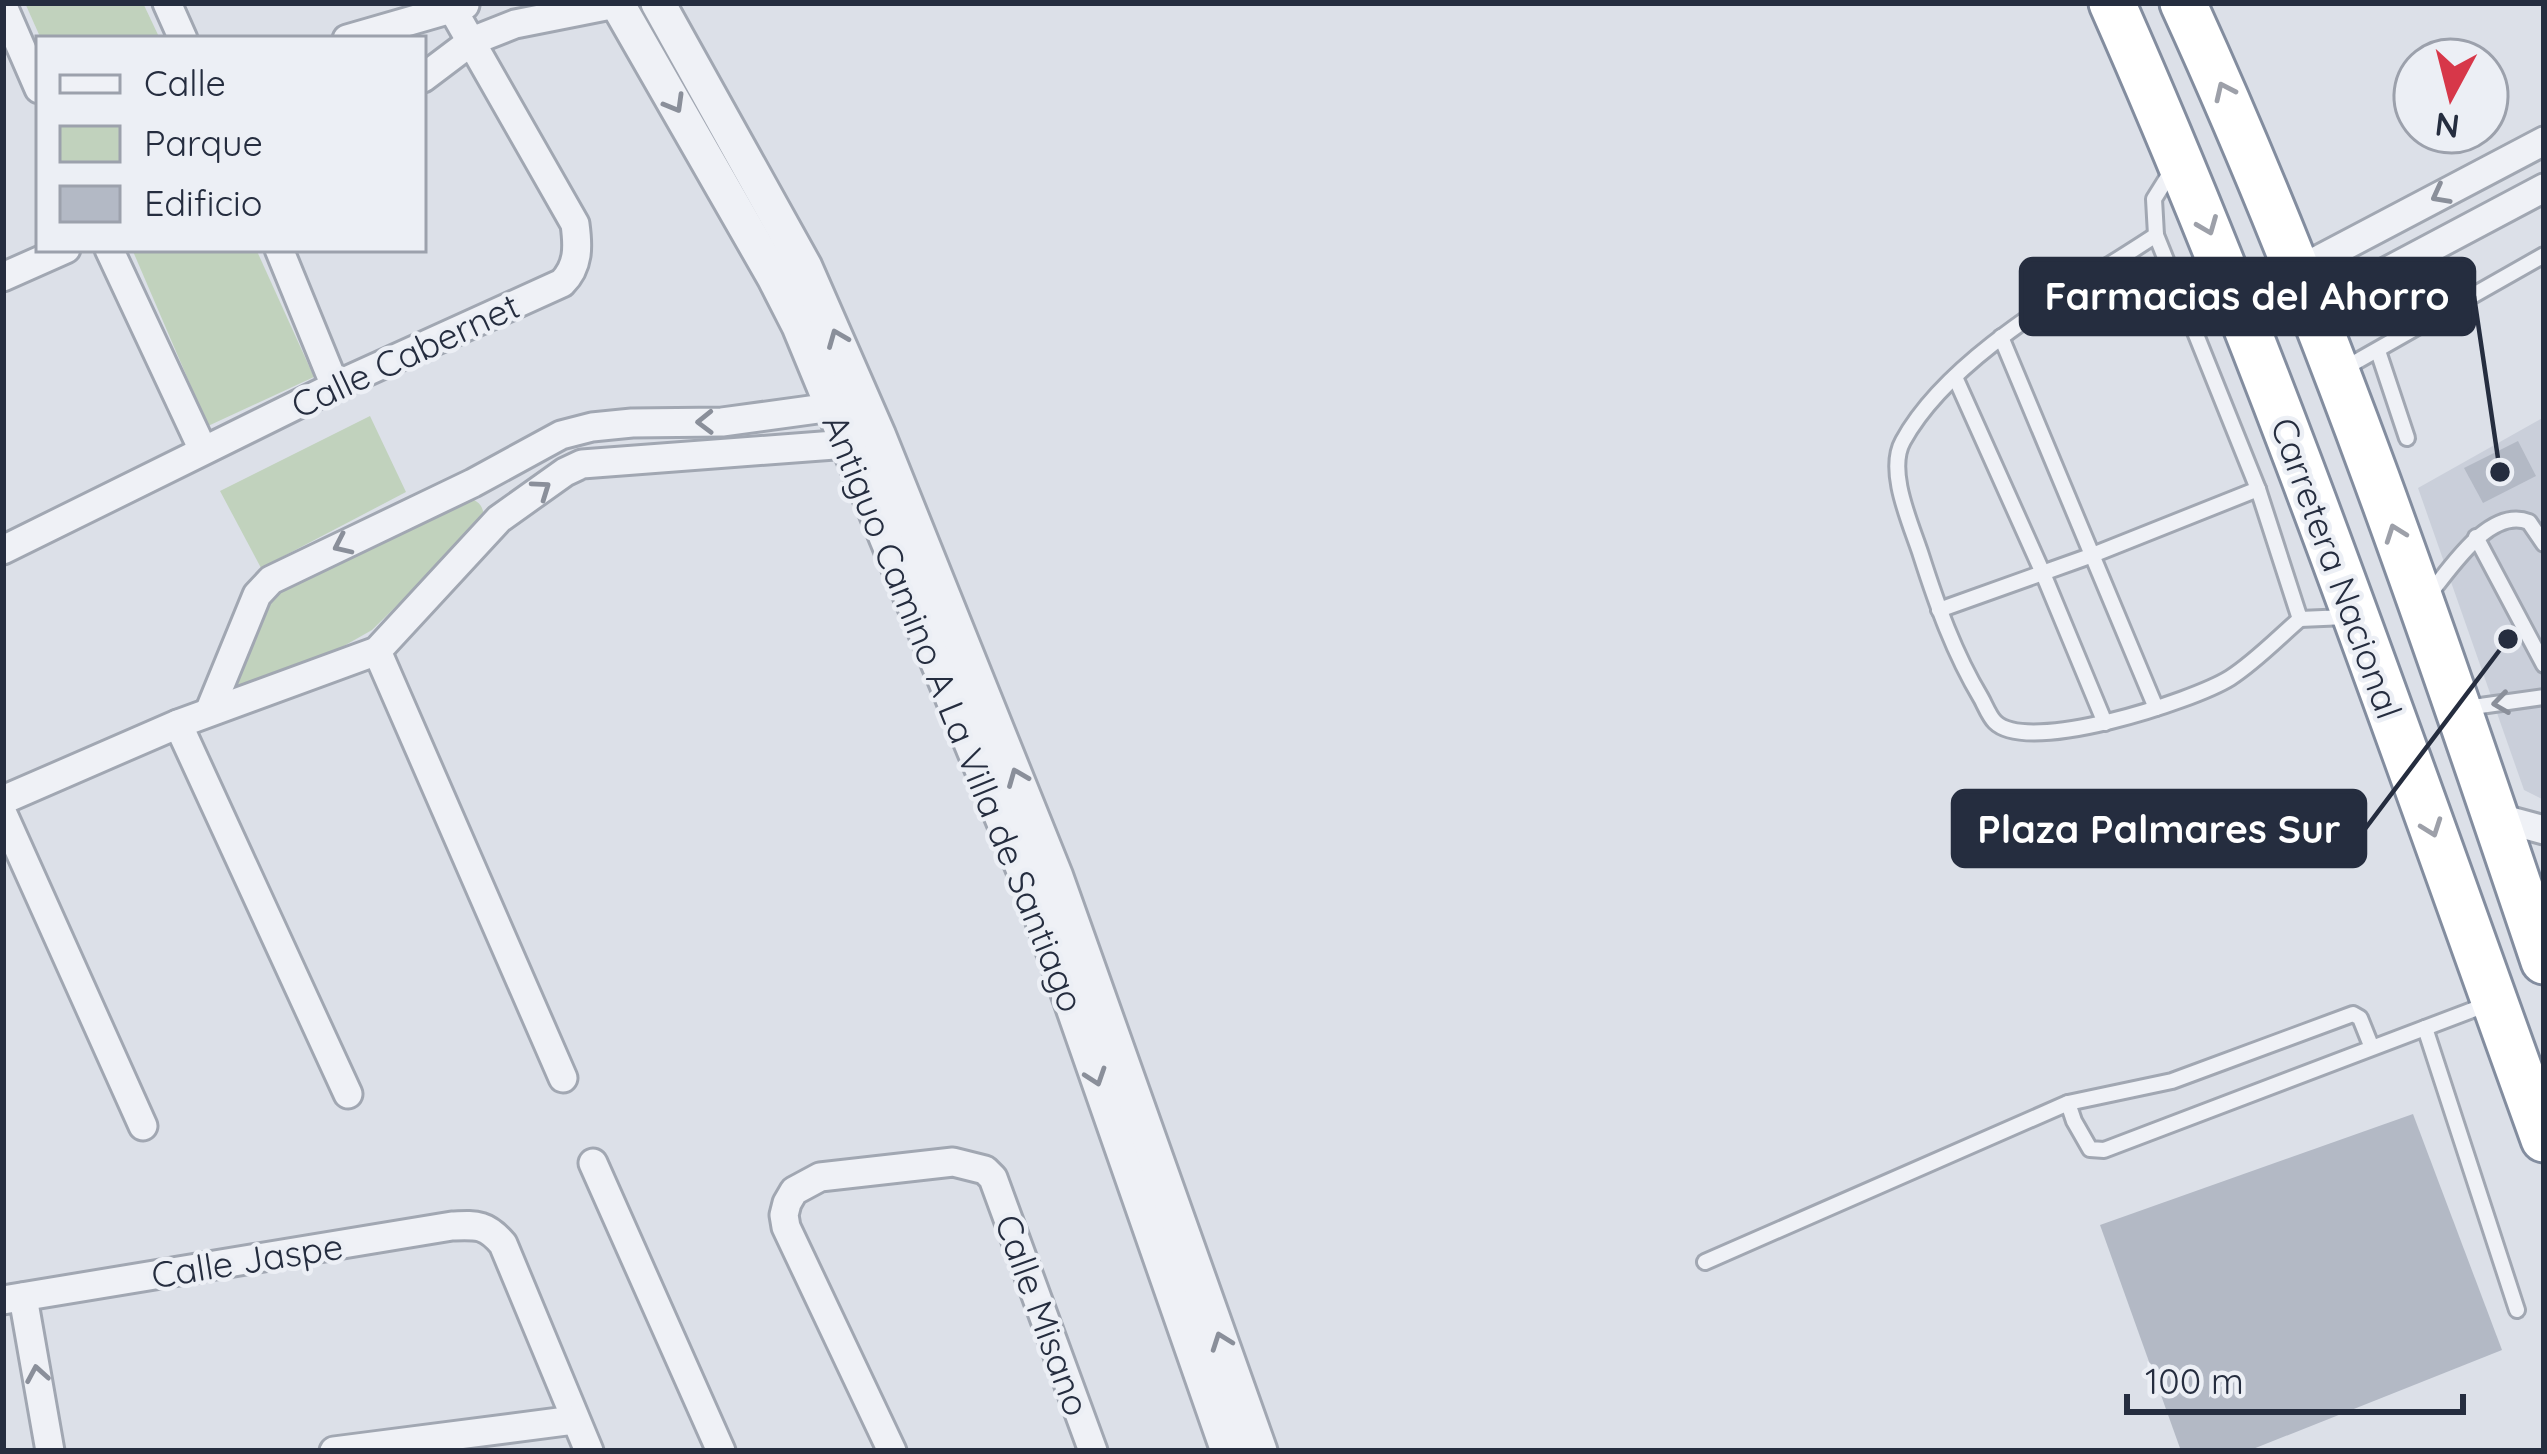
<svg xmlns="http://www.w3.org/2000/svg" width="2547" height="1454" viewBox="0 0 2547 1454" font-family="Quicksand,sans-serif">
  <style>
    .built { fill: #cacfda }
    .green { fill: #c1d2bd }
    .building { fill: #b3b9c5 }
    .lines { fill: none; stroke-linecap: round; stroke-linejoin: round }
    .service-casing { stroke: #a1a7b2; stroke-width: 20 }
    .minor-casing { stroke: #a1a7b2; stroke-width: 33 }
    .tertiary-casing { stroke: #a1a7b2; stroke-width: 39 }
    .trunk-casing { stroke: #838d9f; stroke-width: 51 }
    .service { stroke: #eff1f6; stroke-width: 14 }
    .minor { stroke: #eff1f6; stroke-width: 27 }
    .tertiary { stroke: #eff1f6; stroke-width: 33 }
    .trunk { stroke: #fff; stroke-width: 45 }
    .oneway { stroke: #9da0a9 }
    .oneway2 { stroke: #8a8f9a }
    .labels { text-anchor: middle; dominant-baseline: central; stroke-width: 9; stroke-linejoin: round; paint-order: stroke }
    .street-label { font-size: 36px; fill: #252d3f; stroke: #eceff5 }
    .leader { fill: none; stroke: #252d3f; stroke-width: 4.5 }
    .callout-dot { fill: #252d3f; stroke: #eceff5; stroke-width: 4.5 }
    .callout { fill: #252d3f; stroke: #252d3f; stroke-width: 4.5 }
    .callout-label { font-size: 39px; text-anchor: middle; font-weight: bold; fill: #fff }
  </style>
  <rect width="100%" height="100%" fill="#dce0e8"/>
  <path class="built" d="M2544,417V800L2524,790L2418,488Z"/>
  <g class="green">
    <path d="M25,3H143L160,39H41Z"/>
    <path d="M132,249H256L314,377L208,426Z"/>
    <path d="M370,416L406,492L261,568L220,491Z"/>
    <path d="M465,497C479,500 484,506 484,520L372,630L321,659L246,685L225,687L276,588Z"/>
  </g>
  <g class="building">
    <path d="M2518,441L2536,476L2483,503L2464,468Z"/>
    <path d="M2413,1114L2502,1350L2248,1451H2181L2100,1225Z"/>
  </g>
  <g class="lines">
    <defs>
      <g id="service">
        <path d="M2174,167L2154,199L2156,235L2258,489L2300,619L2346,617"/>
        <path d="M2156,235C2076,288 1950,355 1903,441C1886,471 1911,524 1921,555C1937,605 1954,653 1981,698C1985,705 1989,716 1995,722C2028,755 2193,701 2230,678C2255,662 2278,638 2300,619"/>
        <path d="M2001,337L2156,708"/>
        <path d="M2378,351L2407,438"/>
        <path d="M2345,368L2544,255"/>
        <path d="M1955,377L2042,571L2105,723"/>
        <path d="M2476,537L2544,665"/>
        <path d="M2427,597C2449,571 2489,506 2529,522L2544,544"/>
        <path d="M1939,610L2090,556L2258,489"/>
        <path d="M2466,708L2544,697"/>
        <path d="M2425,1028L2517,1310"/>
        <path d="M2372,1048L2360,1018L2353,1014L2172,1081L2068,1103L2074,1121L2090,1149L2104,1150L2488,1004"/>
        <path d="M1705,1262L2068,1103"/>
      </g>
      <g id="minor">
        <path d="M167,3L183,39"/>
        <path d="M3,6L39,89"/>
        <path d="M347,39L465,5"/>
        <path d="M423,78L472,41L515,24L621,3"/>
        <path d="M109,249L203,450"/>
        <path d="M279,249L335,386"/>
        <path d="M2297,271L2544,141"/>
        <path d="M3,277L66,249"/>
        <path d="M2312,311L2544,188"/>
        <path d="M3,550L335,386L562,283C579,266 578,246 575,224L449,3"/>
        <path d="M377,651L563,1078"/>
        <path d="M209,712L257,595L271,580L473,483L561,435L592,427L632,423L722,422L832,407L850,401"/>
        <path d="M178,724L348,1094"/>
        <path d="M3,800L178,724L377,651L499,519L565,472L582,464L848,444L863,439"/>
        <path d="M3,814L143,1126"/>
        <path d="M2496,817L2544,830"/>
        <path d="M593,1163L721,1451"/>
        <path d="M23,1297L50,1451"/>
        <path d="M3,1300L452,1226C477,1225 486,1224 503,1244L589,1451"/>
        <path d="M334,1451L574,1420"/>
        <path d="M892,1451L786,1227L784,1215L787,1203L794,1191L820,1177L953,1162L985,1170L993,1178L1093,1451"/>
      </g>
      <g id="tertiary">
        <path d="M617,3L774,277L799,326L1032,890L1228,1451"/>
        <path d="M658,3L805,267L878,434L1056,877L1260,1451"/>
      </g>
      <g id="trunk">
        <path d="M2112,3C2276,374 2406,758 2544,1139"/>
        <path d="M2183,3C2325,313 2435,638 2544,961"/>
      </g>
    </defs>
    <use href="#service" class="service-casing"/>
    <use href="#minor" class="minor-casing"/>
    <use href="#tertiary" class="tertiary-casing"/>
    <use href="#trunk" class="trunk-casing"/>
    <use href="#service" class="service"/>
    <use href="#minor" class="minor"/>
    <use href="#tertiary" class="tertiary"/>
    <use href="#trunk" class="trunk"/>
  </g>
  <defs><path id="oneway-chevron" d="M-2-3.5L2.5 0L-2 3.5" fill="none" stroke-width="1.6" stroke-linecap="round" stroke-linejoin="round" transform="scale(3)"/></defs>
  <g class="oneway">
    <use href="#oneway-chevron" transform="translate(2224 91) rotate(-115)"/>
    <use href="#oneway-chevron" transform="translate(2208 226) rotate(68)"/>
    <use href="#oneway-chevron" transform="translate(2395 533) rotate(-110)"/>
    <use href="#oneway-chevron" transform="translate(2432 828) rotate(70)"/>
  </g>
  <g class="oneway2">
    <use href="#oneway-chevron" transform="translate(675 104) rotate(60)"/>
    <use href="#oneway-chevron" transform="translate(2440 195) rotate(152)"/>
    <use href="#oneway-chevron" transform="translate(837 338) rotate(-112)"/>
    <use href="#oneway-chevron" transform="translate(705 422) rotate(179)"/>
    <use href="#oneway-chevron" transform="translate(542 489) rotate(-35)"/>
    <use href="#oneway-chevron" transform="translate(342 545) rotate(155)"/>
    <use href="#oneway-chevron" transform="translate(2501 703) rotate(172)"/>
    <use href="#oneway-chevron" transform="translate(1017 777) rotate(-112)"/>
    <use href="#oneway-chevron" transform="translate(1096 1077) rotate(71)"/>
    <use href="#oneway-chevron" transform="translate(1221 1341) rotate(-110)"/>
    <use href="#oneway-chevron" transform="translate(37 1374) rotate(-100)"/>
  </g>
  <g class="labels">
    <g class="street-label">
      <text transform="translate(405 355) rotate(-25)">Calle Cabernet</text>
      <text transform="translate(2337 568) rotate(70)">Carretera Nacional</text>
      <text transform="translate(954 713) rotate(68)">Antiguo Camino A La Villa de Santiago</text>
      <text transform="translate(247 1260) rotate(-9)">Calle Jaspe</text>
      <text transform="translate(1043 1315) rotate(70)">Calle Misano</text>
    </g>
  </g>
  <path class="leader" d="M2500 472L2474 296M2508 639L2365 829"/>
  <g class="callout-dot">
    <circle cx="2500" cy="472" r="12"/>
    <circle cx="2508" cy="639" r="12"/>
  </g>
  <g class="callout">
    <rect x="2021" y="259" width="453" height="75" rx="12"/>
    <rect x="1953" y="791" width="412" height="75" rx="12"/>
  </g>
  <g class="callout-label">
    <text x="2247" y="310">Farmacias del Ahorro</text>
    <text x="2159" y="843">Plaza Palmares Sur</text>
  </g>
  <rect width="2547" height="1454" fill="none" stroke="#252d3f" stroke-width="12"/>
  <rect x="36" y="36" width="390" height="216" fill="#eceff5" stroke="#9ca1ac" stroke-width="3"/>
  <rect x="60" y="75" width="60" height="18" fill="#eff1f6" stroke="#9ca1ac" stroke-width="3"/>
  <text x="144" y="96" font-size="36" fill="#252d3f">Calle</text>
  <rect x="60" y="126" width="60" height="36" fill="#c1d2bd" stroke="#9ca1ac" stroke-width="3"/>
  <text x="144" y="156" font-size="36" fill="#252d3f">Parque</text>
  <rect x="60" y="186" width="60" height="36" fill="#b3b9c5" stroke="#9ca1ac" stroke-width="3"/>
  <text x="144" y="216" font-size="36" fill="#252d3f">Edificio</text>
  <g transform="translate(2451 96) rotate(187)"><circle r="57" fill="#eceff5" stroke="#9ca1ac" stroke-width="3"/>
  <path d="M0-9L21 45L0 30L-21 45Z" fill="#d73749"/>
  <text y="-18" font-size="33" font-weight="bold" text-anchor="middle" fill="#252d3f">N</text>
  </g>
  <path d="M2127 1394v18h336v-18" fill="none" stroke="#252d3f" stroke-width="6"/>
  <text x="2145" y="1394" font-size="36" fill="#252d3f" stroke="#eceff5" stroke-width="9" paint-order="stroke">100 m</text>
</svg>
